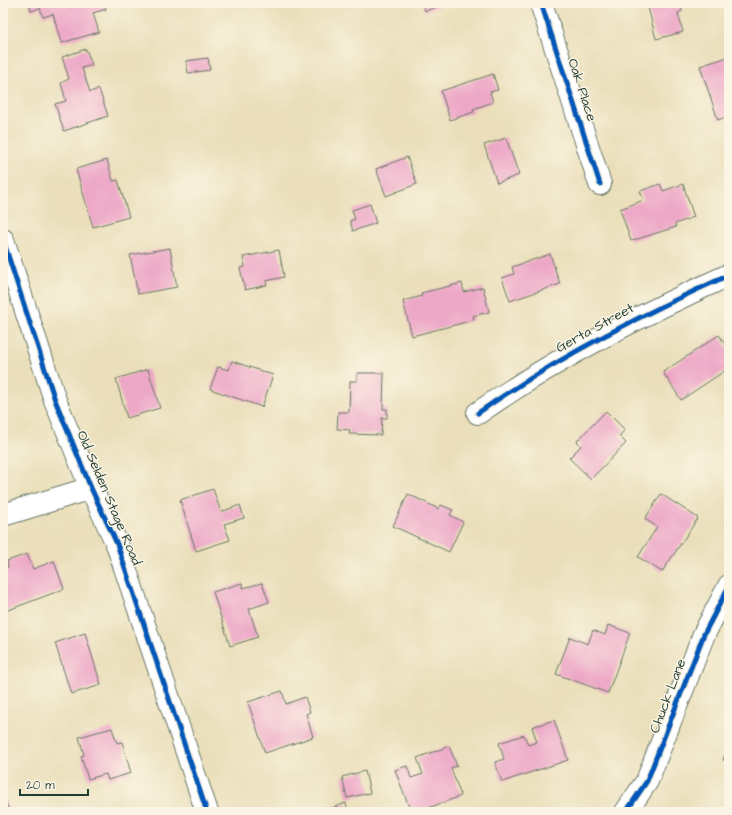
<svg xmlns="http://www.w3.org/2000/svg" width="732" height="815" viewBox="0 0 732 815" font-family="'Architects Daughter',sans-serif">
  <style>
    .building { fill: #eda8c7 }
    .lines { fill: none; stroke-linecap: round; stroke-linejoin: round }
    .street-casing { stroke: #667663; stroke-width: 24 }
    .street { stroke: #fff; stroke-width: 22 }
    .cycleway-casing { stroke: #fcf5e5; stroke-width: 8 }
    .cycleway { stroke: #0057b8; stroke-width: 5 }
    .labels { text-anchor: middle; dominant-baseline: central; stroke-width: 3; stroke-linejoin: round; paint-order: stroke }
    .street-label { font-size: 14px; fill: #1f3d34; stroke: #fcf5e5 }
  </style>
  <rect width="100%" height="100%" fill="#fcf5e5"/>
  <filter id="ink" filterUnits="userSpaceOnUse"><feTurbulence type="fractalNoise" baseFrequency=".025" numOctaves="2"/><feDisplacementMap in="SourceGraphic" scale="8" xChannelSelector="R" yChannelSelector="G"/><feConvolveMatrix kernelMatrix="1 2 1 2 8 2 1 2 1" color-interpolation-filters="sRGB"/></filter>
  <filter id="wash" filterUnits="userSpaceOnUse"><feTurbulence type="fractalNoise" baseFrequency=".012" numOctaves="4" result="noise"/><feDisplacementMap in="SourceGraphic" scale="16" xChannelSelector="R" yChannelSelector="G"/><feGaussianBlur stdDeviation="0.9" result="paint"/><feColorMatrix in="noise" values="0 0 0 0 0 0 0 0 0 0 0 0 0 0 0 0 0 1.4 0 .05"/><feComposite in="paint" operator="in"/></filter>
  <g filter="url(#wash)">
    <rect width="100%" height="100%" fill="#eadfba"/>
    <g id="blocks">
      <g class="building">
        <path d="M29,3H104L106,9L93,13L99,32L61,43L53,14L43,17L40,8L31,11Z"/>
        <path d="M422,3H448L425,11Z"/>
        <path d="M647,3H680L682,11L678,13L683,32L656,39Z"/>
        <path d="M86,49L92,65L82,68L90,92L99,89L108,116L64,131L55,104L66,101L61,83L69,79L62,57Z"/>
        <path d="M728,57L729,116L718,120L700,66Z"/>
        <path d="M208,58L210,70L188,73L186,61Z"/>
        <path d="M493,74L498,90L490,92L493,102L473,109L474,112L450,120L441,91Z"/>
        <path d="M506,138L519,175L497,183L484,145Z"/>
        <path d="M407,157L417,184L386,196L376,169Z"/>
        <path d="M107,160L113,181L118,180L129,217L93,227L76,169Z"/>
        <path d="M660,184L663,191L683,184L694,217L675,224L676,227L631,241L620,209L644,200L640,191Z"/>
        <path d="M370,204L376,223L353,231L350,221L355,219L352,210Z"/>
        <path d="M170,248L177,287L138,294L130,255Z"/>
        <path d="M279,250L284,277L266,281L267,285L245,290L240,268L245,267L243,257Z"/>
        <path d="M550,254L560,284L510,301L502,278L514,274L512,267Z"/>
        <path d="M462,283L464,292L483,287L489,312L473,316L474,320L412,336L403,301L422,296L421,293Z"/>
        <path d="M719,335L729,350V368L681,400L663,372Z"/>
        <path d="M232,361L273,375L262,407L210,389L218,367L229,370Z"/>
        <path d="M148,369L160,408L127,418L116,379Z"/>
        <path d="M357,373H384L383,409H387V418H382L381,435L349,434L350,430L337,429L338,412H349L350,381H357Z"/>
        <path d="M606,411L625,430L619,436L626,443L591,479L569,458L581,446L577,441Z"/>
        <path d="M213,489L221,512L240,505L244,518L224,524L230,540L196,551L180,500Z"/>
        <path d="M408,494L439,509L441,505L453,510L450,515L463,522L449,552L393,526Z"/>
        <path d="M661,494L698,518L662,572L638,557L657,527L645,519Z"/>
        <path d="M27,554L33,569L54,561L64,589L3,612V568L8,567L7,561Z"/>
        <path d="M242,583L243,588L262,583L269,602L249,609L258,637L230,646L213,592Z"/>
        <path d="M608,625L630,633L608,693L556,674L570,637L588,644L593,630L605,635Z"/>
        <path d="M85,633L101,685L71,694L55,643Z"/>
        <path d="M282,691L286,704L305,697L310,712L306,714L313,737L265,753L248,702Z"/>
        <path d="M554,720L568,760L502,782L495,762L504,759L499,743L524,735L528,745L537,742L532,727Z"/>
        <path d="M112,728L117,743L122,742L131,773L108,780L106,774L88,779L81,756L84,755L79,737Z"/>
        <path d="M729,744V762L723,760Z"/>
        <path d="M449,746L457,766L451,768L461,796L417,812H411L395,770L407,766L411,778L423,774L417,758Z"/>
        <path d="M365,771L370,793L347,798L342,777Z"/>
        <path d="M3,793L9,812H3Z"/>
        <path d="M346,803L348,812H321Z"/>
      </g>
    </g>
  </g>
  <g filter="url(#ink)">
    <use href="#blocks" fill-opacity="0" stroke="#667663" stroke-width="1"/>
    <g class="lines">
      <defs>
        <g id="street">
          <path d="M541,3L600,184"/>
          <path d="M3,240L55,400L91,488L117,544L207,812"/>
          <path d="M478,413C556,358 642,314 729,275"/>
          <path d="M3,515L91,488"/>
          <path d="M626,812L647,781L704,634L729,586"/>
        </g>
      </defs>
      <use href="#street" class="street-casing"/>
      <use href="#street" class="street"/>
      <defs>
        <g id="cycleway">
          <path d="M541,3L600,184"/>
          <path d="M3,240L55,400L91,488L117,544L207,812"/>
          <path d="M478,413C556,358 642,314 729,275"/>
          <path d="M626,812L647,781L704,634L729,586"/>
        </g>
      </defs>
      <use href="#cycleway" class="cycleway-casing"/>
      <use href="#cycleway" class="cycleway"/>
    </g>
  </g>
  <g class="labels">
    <g class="street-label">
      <text transform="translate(582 90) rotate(72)">Oak Place</text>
      <text transform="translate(595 328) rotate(-29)">Gerta Street</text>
      <text transform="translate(109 498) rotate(67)">Old Selden Stage Road</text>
      <text transform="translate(668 696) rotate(-69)">Chuck Lane</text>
    </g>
  </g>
  <rect width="732" height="815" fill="none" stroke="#fcf5e5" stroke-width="16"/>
  <path d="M20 789v6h68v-6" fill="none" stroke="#1f3d34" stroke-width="2"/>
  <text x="26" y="789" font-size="12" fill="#1f3d34" stroke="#fcf5e5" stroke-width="3" paint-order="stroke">20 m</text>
</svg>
